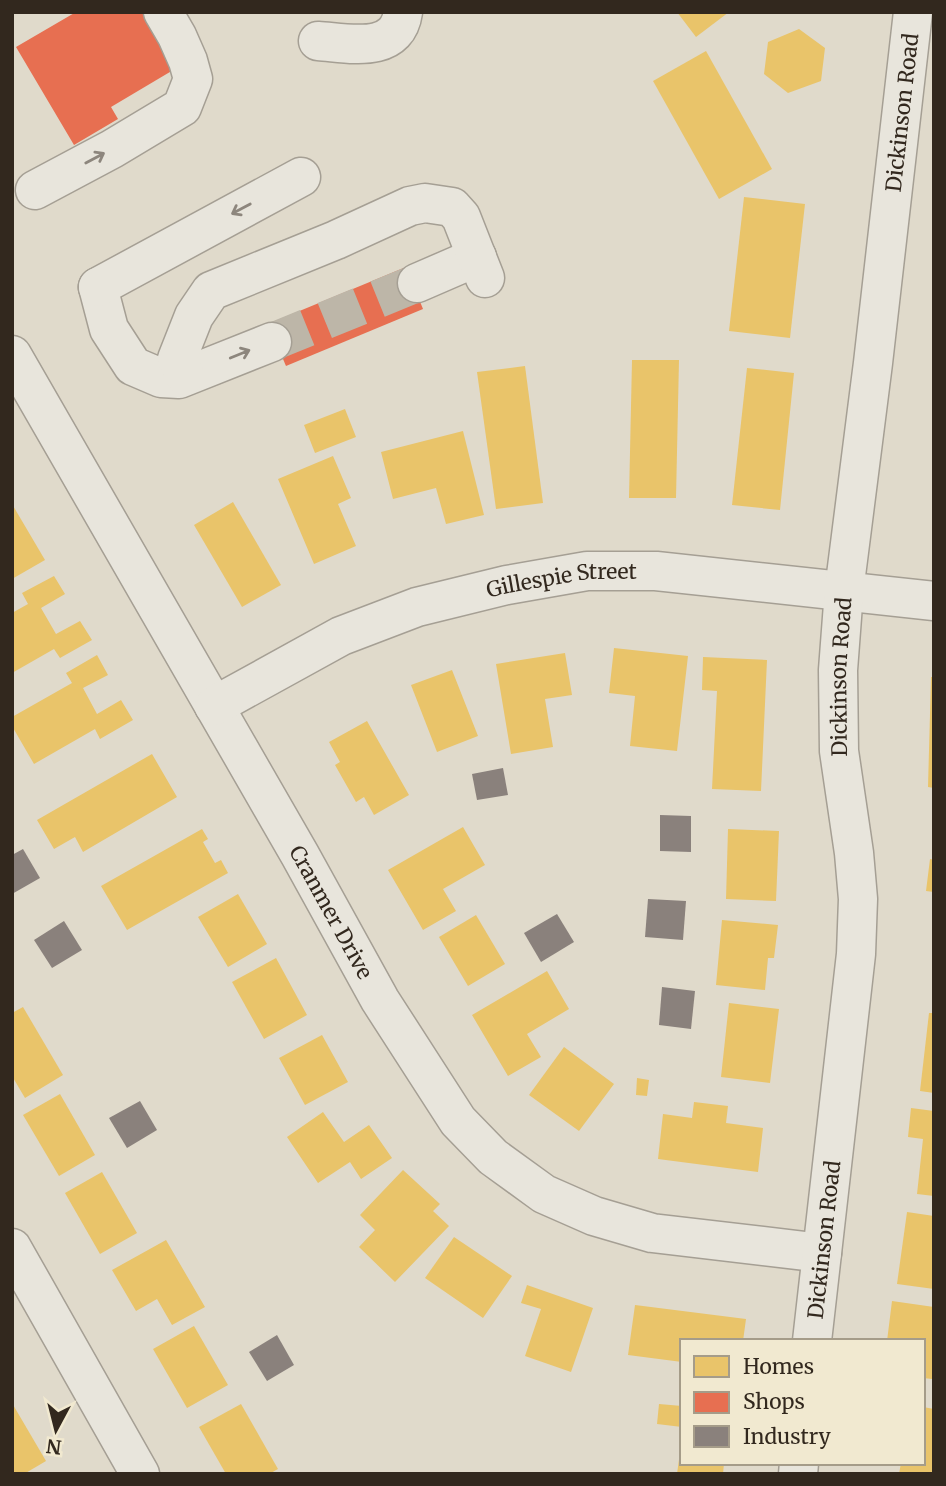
<svg xmlns="http://www.w3.org/2000/svg" width="946" height="1486" viewBox="0 0 946 1486" font-family="Merriweather,serif">
  <style>
    .homes { fill: #e9c46a }
    .shops { fill: #e76f51 }
    .industry { fill: #8a817c }
    .lines { fill: none; stroke-linecap: round; stroke-linejoin: round }
    .minor-tunnel { stroke: #bdb6a8; stroke-width: 38; stroke-dasharray: 38 19; stroke-linecap: butt }
    .minor-casing { stroke: #a59f94; stroke-width: 41 }
    .minor { stroke: #e8e5dc; stroke-width: 38 }
    .oneway { stroke: #8d867d }
    .labels { text-anchor: middle; dominant-baseline: central; stroke-width: 7; stroke-linejoin: round; paint-order: stroke }
    .street-label { font-size: 21px; fill: #32281e; stroke: #f1e9d0 }
  </style>
  <rect width="100%" height="100%" fill="#e0dacb"/>
  <g class="homes">
    <path d="M677,12H729L696,37Z"/>
    <path d="M799,29L825,48L821,81L788,93L764,74L768,42Z"/>
    <path d="M706,51L772,169L719,199L653,81Z"/>
    <path d="M744,197L805,204L790,338L729,331Z"/>
    <path d="M632,360H679L676,498H629Z"/>
    <path d="M525,366L543,503L496,509L477,372Z"/>
    <path d="M747,368L794,373L780,510L732,505Z"/>
    <path d="M345,409L356,437L315,453L304,425Z"/>
    <path d="M463,431L484,515L446,524L436,488L393,499L381,452Z"/>
    <path d="M333,456L351,498L338,504L356,546L314,564L278,479Z"/>
    <path d="M233,502L281,585L242,607L194,525Z"/>
    <path d="M12,504L45,560L12,579Z"/>
    <path d="M54,576L65,594L41,608L56,634L80,621L92,640L60,658L54,649L12,673V613L28,604L22,593Z"/>
    <path d="M614,648L688,656L677,751L630,746L635,696L609,693Z"/>
    <path d="M565,653L572,695L545,699L553,747L511,754L496,664Z"/>
    <path d="M97,655L108,675L83,688L97,714L121,700L133,720L100,739L95,729L34,764L12,726V717L72,683L66,673Z"/>
    <path d="M703,657L767,660L761,791L712,789L717,691L702,690Z"/>
    <path d="M452,670L478,736L437,752L411,685Z"/>
    <path d="M931,677H934V788L928,787Z"/>
    <path d="M367,721L409,795L374,815L364,797L356,802L335,765L340,762L329,742Z"/>
    <path d="M152,754L177,797L83,852L75,837L54,849L37,820Z"/>
    <path d="M463,827L485,865L443,889L456,911L423,930L388,870Z"/>
    <path d="M202,829L208,839L203,842L215,863L221,860L228,873L127,930L101,886Z"/>
    <path d="M728,829L779,831L776,901L726,899Z"/>
    <path d="M930,859L934,860V892L926,891Z"/>
    <path d="M238,894L267,944L228,967L198,917Z"/>
    <path d="M476,915L505,964L468,986L439,937Z"/>
    <path d="M722,920L778,925L774,958H768L765,990L716,985Z"/>
    <path d="M276,958L307,1015L264,1039L232,982Z"/>
    <path d="M547,971L569,1009L527,1034L541,1057L508,1076L472,1015Z"/>
    <path d="M729,1003L779,1009L770,1083L721,1077Z"/>
    <path d="M23,1007L63,1075L25,1098L12,1076V1013Z"/>
    <path d="M929,1013H934V1093L920,1091Z"/>
    <path d="M322,1035L348,1082L305,1105L279,1058Z"/>
    <path d="M564,1047L614,1084L579,1131L529,1095Z"/>
    <path d="M637,1078L649,1080L647,1096L636,1095Z"/>
    <path d="M60,1094L95,1155L59,1176L23,1115Z"/>
    <path d="M694,1102L728,1106L726,1123L763,1128L758,1172L658,1159L663,1114L692,1118Z"/>
    <path d="M911,1108L934,1111V1196L917,1194L923,1139L908,1137Z"/>
    <path d="M323,1112L344,1142L369,1125L392,1158L361,1179L350,1162L318,1183L287,1137Z"/>
    <path d="M403,1170L440,1204L433,1211L449,1226L395,1282L359,1247L375,1230L360,1215Z"/>
    <path d="M102,1172L137,1233L100,1254L65,1193Z"/>
    <path d="M907,1212L934,1216V1289L897,1284Z"/>
    <path d="M454,1237L512,1276L483,1318L425,1278Z"/>
    <path d="M166,1240L205,1307L172,1325L157,1299L136,1311L112,1270Z"/>
    <path d="M527,1285L593,1308L571,1372L525,1356L541,1309L521,1303Z"/>
    <path d="M892,1301L934,1307L932,1379L923,1378V1341H887Z"/>
    <path d="M635,1305L746,1319L743,1341H682V1362L628,1355Z"/>
    <path d="M194,1326L228,1385L187,1408L153,1349Z"/>
    <path d="M12,1403L46,1461L24,1474H12Z"/>
    <path d="M241,1404L278,1469L269,1474H226L199,1427Z"/>
    <path d="M659,1404L682,1406V1427L657,1424Z"/>
    <path d="M923,1407L934,1409V1474H899L901,1463H923Z"/>
    <path d="M680,1452L682,1463H724L723,1474H677Z"/>
  </g>
  <g class="shops">
    <path d="M76,12H147L180,66L111,107L118,119L74,145L16,47Z"/>
    <path d="M406,267L423,309L286,366L268,324Z"/>
  </g>
  <g class="industry">
    <path d="M503,768L508,795L477,800L472,774Z"/>
    <path d="M660,815L691,816V852L660,851Z"/>
    <path d="M23,849L40,878L12,894V855Z"/>
    <path d="M648,899L686,901L683,940L645,937Z"/>
    <path d="M557,914L574,942L541,962L524,933Z"/>
    <path d="M64,921L82,950L52,968L34,940Z"/>
    <path d="M662,987L695,991L691,1029L659,1025Z"/>
    <path d="M140,1101L157,1130L127,1148L109,1118Z"/>
    <path d="M277,1335L294,1365L267,1381L249,1352Z"/>
  </g>
  <g class="lines">
    <path class="minor-tunnel" d="M272,342L417,283"/>
    <defs>
      <g id="minor">
        <path d="M318,41C349,43 397,55 403,12"/>
        <path d="M35,190L112,149L182,107L193,79L188,61L177,36L163,12"/>
        <path d="M417,283L477,257"/>
        <path d="M98,287L109,329L133,366L161,378L179,379L272,342"/>
        <path d="M98,287L301,177"/>
        <path id="s1" d="M12,355L300,855L380,1000L458,1121L493,1157L544,1194L594,1216L652,1233L822,1253"/>
        <path d="M185,376L177,359L194,316L211,291L336,240L410,206L425,203L452,207L461,217L485,278"/>
        <path id="s2" d="M214,706L341,636L417,607L507,585L587,571H656L934,601"/>
        <path d="M12,1248L140,1474"/>
        <path id="s3" d="M812,1341L856,954L858,899L854,853L839,751L838,670L844,591L873,363L913,12"/>
        <path d="M798,1474L799,1463"/>
      </g>
    </defs>
    <use href="#minor" class="minor-casing"/>
    <use href="#minor" class="minor"/>
  </g>
  <defs><path id="oneway-shaft" d="M-6 0H5M1.5-3L5.5 0L1.5 3" fill="none" stroke-width="1.6" stroke-linecap="round" stroke-linejoin="round" transform="scale(1.75)"/></defs>
  <g class="oneway">
    <use href="#oneway-shaft" transform="translate(95 158) rotate(-28)"/>
    <use href="#oneway-shaft" transform="translate(241 209) rotate(152)"/>
    <use href="#oneway-shaft" transform="translate(240 354) rotate(-22)"/>
  </g>
  <g class="labels">
    <g class="street-label">
      <text stroke="none"><textPath href="#s3" startOffset="1236">Dickinson Road</textPath></text>
      <text stroke="none"><textPath href="#s2" startOffset="374">Gillespie Street</textPath></text>
      <text stroke="none"><textPath href="#s3" startOffset="668">Dickinson Road</textPath></text>
      <text stroke="none"><textPath href="#s1" startOffset="642">Cranmer Drive</textPath></text>
      <text stroke="none"><textPath href="#s3" startOffset="102">Dickinson Road</textPath></text>
    </g>
  </g>
  <rect width="946" height="1486" fill="none" stroke="#32281e" stroke-width="28"/>
  <rect x="680" y="1339" width="245" height="126" fill="#f1e9d0" stroke="#a59c89" stroke-width="2"/>
  <rect x="694" y="1356" width="35" height="21" fill="#e9c46a" stroke="#a59c89" stroke-width="2"/>
  <text x="743" y="1374" font-size="21" fill="#32281e">Homes</text>
  <rect x="694" y="1392" width="35" height="21" fill="#e76f51" stroke="#a59c89" stroke-width="2"/>
  <text x="743" y="1409" font-size="21" fill="#32281e">Shops</text>
  <rect x="694" y="1426" width="35" height="21" fill="#8a817c" stroke="#a59c89" stroke-width="2"/>
  <text x="743" y="1444" font-size="21" fill="#32281e">Industry</text>
  <g transform="translate(56 1430) rotate(187)" stroke="#f1e9d0" stroke-width="5" paint-order="stroke">
  <path d="M0-5L12 26L0 18L-12 26Z" fill="#32281e"/>
  <text y="-10" font-size="19" font-weight="bold" text-anchor="middle" fill="#32281e">N</text>
  </g>
</svg>
